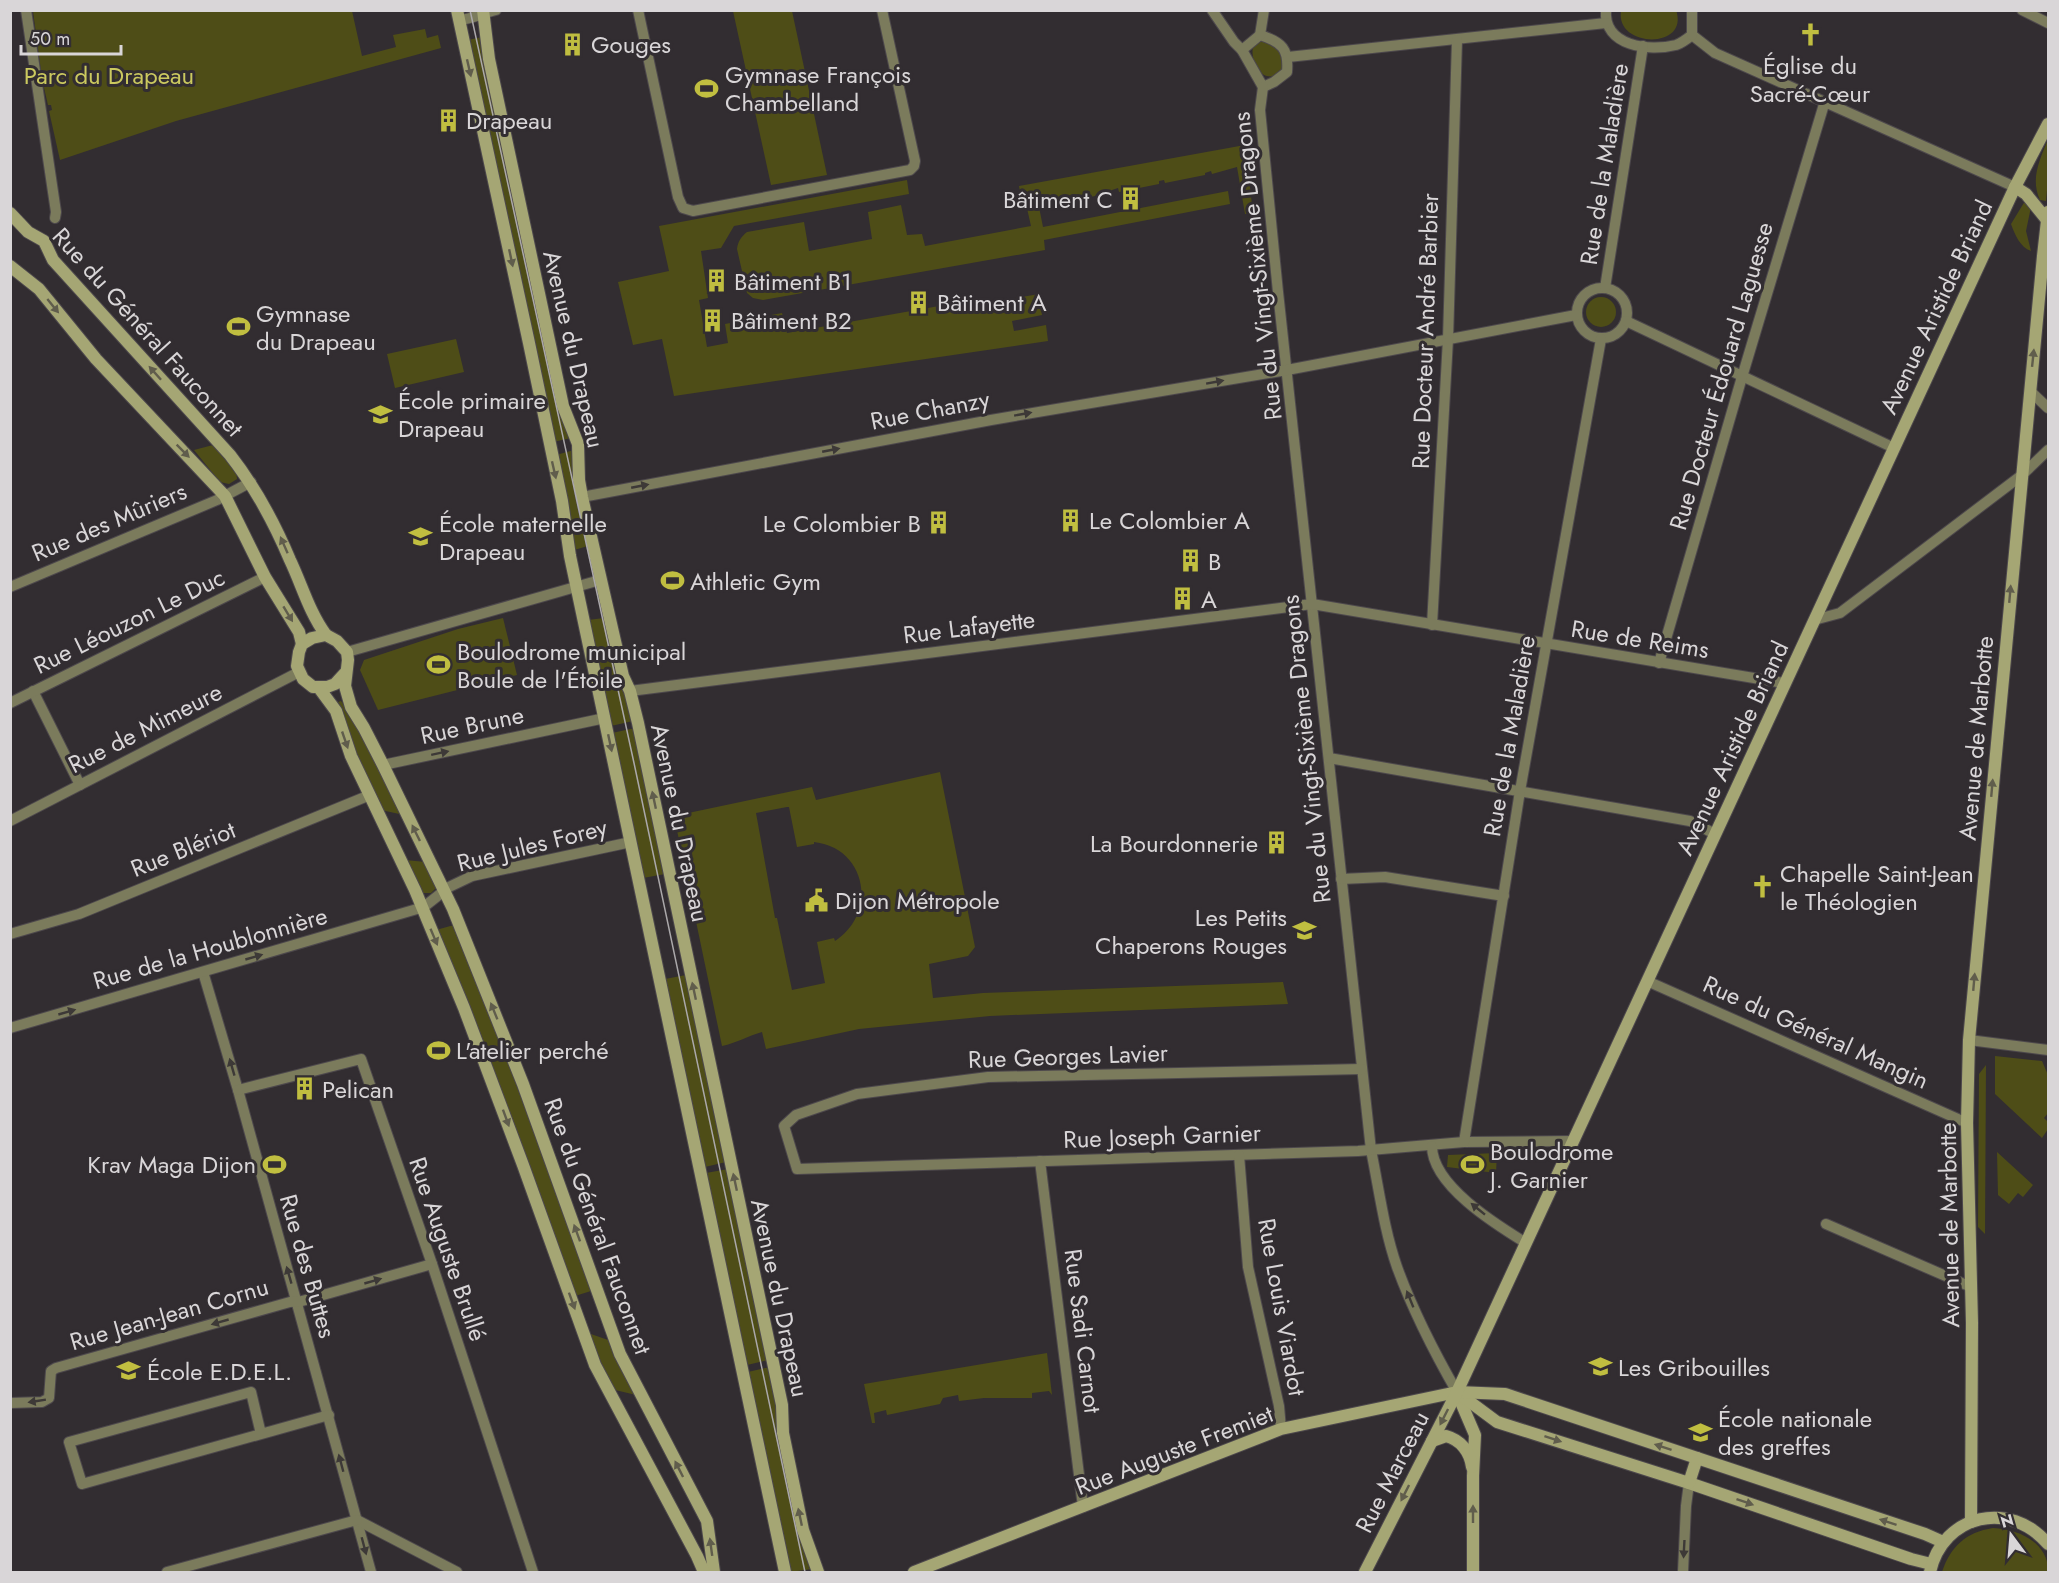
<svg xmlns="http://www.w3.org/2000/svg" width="2059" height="1583" viewBox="0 0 2059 1583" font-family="Jost,sans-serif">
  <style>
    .green { fill: #4e4d17; fill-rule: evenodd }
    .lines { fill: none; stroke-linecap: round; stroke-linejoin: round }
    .street-casing { stroke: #4d484c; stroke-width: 12 }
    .secondary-casing { stroke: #4d484c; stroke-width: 14 }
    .street { stroke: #7b7b5c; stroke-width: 10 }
    .secondary { stroke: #a5a674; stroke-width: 12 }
    .tram { stroke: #aba8aa; stroke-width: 1.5 }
    .oneway { fill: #605d4c }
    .oneway2 { fill: #3d3937 }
    .labels { text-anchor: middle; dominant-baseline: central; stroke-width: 6; stroke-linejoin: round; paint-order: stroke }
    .poi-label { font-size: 24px; fill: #d9d6d8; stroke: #322d31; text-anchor: start }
    .park-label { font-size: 24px; fill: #cbc95f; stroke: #322d31 }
    .street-label { font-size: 24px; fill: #d9d6d8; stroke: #322d31 }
  </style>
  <rect width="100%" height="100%" fill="#322d31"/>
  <g class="green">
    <path d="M1676,10C1690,50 1615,48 1621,11Z"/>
    <path d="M33,11H352L362,56L396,47L393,35L425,29L427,38L438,35L441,48L176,121L60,160L49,111L52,110L51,105H48L42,79Z"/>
    <path d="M733,11H792L827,175L771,185Z"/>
    <path d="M482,37L571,438L553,442L468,40Z"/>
    <path d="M1259,41C1277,43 1286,55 1282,73C1261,85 1250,63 1253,45Z"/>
    <path d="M2048,139V180L2046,201L2040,200C2030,178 2040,160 2048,139Z"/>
    <path d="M1245,145L1253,213L1245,214L1237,167L1212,174L1211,171L1205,173V175L1165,183L1164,180L1159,181V184L1119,192L1118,188L1112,190V193L1073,200L1072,197L1065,199L1066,202L1039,207L1043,227L1228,191L1230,204L1044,240L1045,250L763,300L753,298L747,293L737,249C738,241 741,237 747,232L804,222L809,251L872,239L868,212L901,205L907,235L922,234L925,246L1031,226L1026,204L1021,197L1019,186Z"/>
    <path d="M907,180L909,194L734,226L721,248L701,251L708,298L699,300L707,347L728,343L725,324L782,313L787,333L956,303L957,308L1039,294L1042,315L1012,321L1014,331L1046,325L1048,341L674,396L662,339L633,345L618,282L669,271L659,226Z"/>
    <path d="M2025,201L2031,207L2026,231L2031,251C2020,247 2015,235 2011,224Z"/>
    <circle cx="1601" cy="312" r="15"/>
    <path d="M456,339L464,372L395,388L387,354Z"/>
    <path d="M213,445C222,454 237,465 237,479L229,484L220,482L194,450Z"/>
    <path d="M574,450L588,546L574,550L556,455Z"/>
    <path d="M503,618L517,675L378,710L360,670L364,660L458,629Z"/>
    <path d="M604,618L633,721L611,726L588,620Z"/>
    <path d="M341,701L353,718L404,815L381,810L352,749L338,702Z"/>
    <path d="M635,728L665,874L643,878L612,733Z"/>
    <path d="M940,772L975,947L968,956L929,964L933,998L983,993L1283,982L1288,1004L990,1016L859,1029L766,1049L762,1032C747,1036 737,1043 722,1046L674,816L812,787L816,800ZM787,807H789L797,847L814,844V842C867,848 878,913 835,941L834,938L817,942L825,983L792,990L777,918H775L756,813Z"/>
    <path d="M405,860L426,862L437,883L436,888L431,893H421Z"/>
    <path d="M454,925L487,1004L591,1291L575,1296L436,930Z"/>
    <path d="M686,975L726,1162L705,1167L665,979Z"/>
    <path d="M1995,1056L2042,1061L2048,1075V1113L2044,1118L2048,1122V1129L2042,1138L1995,1094Z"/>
    <path d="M1986,1065L1985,1234L1978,1227L1979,1074Z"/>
    <path d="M1997,1152L2033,1185L2023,1197L2018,1193L2009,1204L1998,1195Z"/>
    <path d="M1497,1153L1496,1173L1447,1167L1448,1155Z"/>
    <path d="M728,1169L768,1360L747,1365L706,1173Z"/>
    <path d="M588,1333L611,1341L636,1395L611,1389Z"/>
    <path d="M1047,1353L1052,1395L1049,1391L1032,1393V1398H984L959,1401L958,1395L943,1398L940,1404L887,1415L886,1410L874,1413L875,1423H872L864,1384Z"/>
    <path d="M770,1367L812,1569L790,1572L748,1372Z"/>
    <path d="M1993,1528C2019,1529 2049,1543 2048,1572H1942C1950,1547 1966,1532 1993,1528Z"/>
  </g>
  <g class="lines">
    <defs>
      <g id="street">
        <path d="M26,10L56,212L55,218"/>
        <path d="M638,10L678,197L683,208L693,211L910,170L914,166L915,161L882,10"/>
        <path d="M1212,10L1234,42L1242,50"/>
        <path d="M1606,10C1603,46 1649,52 1676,45C1682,43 1687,39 1692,35"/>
        <path d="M2022,10L2048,23"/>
        <path d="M459,20C472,19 483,13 496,10"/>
        <path d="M1260,35C1282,42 1289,49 1287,72L1274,82L1263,87L1242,50Z"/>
        <path d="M1260,35L1264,10"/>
        <path d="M1692,35L1715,53L2015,187"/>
        <path d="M1692,35V10"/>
        <path d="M1288,57L1606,23"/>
        <path d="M1263,87L1260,110L1278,292L1371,1150C1379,1189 1384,1230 1397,1267C1413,1311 1434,1352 1457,1392"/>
        <circle cx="1602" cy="313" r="25"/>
        <path d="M1605,288L1643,46"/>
        <path d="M1626,321L1894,448"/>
        <path d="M2030,391L2048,408"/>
        <path d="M582,497L991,420L1287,370L1576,315"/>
        <path d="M10,587L217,500L251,482"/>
        <path d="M1814,620L1840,613L2022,475L2048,450"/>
        <path d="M1432,625L1448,339L1457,40"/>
        <path d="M347,652L600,580"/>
        <path d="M1659,663L1742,377L1825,101"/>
        <path d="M33,691L80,785"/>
        <path d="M630,691L1312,604L1784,683"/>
        <path d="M10,703L265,577"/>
        <path d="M1329,758L1690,821L1715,834"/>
        <path d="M383,765L605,718"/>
        <path d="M10,821L299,672"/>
        <path d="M1341,879L1385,877L1504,896"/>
        <path d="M10,934L79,914L370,795"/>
        <path d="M203,972L238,1090L371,1572"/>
        <path d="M1647,981L1967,1123"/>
        <path d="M10,1028L417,909L425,906L449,887L472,876L631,842"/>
        <path d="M1969,1040L2048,1050"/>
        <path d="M1362,1069L988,1077L857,1094L796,1115L784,1126L797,1169L1358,1151L1464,1142L1573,1141"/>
        <path d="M238,1090L361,1059L432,1264L533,1572"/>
        <path d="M1464,1142L1520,791L1601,339"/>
        <path d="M1432,1146C1432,1185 1495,1224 1526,1243"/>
        <path d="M1239,1155L1248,1267L1279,1406L1281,1429"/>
        <path d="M1040,1161L1083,1507"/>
        <path d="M1826,1224L1971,1287"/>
        <path d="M10,1403L42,1402L49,1398L51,1371L56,1368L290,1302L302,1301L432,1264"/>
        <path d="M261,1434L251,1392L69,1442L82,1484L329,1415"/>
        <path d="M357,1520L457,1572"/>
        <path d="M167,1572L357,1520"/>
        <path d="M1683,1572L1686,1506L1689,1483"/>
      </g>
      <g id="secondary">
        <path d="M457,10L529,343L562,501L570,556L785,1572"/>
        <path d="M483,10L489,59L563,406L578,444L579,480L582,497L623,676L630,691L638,723L782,1405L783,1433L803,1530L818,1572"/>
        <path d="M2015,187L2026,194L2047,220"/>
        <path d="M10,213L28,232L44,241L53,260L230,455C255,487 274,522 290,560C302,585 309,612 326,635"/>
        <path d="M10,266L39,289L96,359L225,496L265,577L299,632L302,644"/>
        <path d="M346,672L335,684L327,687H313L303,679L297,666L299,652L302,644L312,638L326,635L337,641L347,652L348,660L345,686L351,707L364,728L383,765L453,909L523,1084L620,1354L707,1521L714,1572"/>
        <path d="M319,688L336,711L351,756L415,890L464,1008L523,1165L595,1365L697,1556L704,1572"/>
        <path d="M1457,1393L1475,1435L1473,1476V1572"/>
        <path d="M1458,1393L1497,1422L1689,1483L1911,1559L1931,1564"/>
        <path d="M1432,1441L1446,1436C1461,1440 1470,1452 1472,1467"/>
        <path d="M1689,1483L1697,1458"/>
        <path d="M1971,1522L1972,1323L1967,1123L1969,1040L2043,256L2048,212"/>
        <path d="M914,1572L1281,1429L1457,1392L1505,1394L1925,1534L1943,1542"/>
        <path d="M1365,1572L1457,1392L2015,187L2048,124"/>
        <path d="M1930,1572C1943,1514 2010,1499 2048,1544"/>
      </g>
    </defs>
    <use href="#street" class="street-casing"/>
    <use href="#secondary" class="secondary-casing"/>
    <use href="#street" class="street"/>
    <use href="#secondary" class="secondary"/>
    <path class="tram" d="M470,10L634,763L805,1572"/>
  </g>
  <defs><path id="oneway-solid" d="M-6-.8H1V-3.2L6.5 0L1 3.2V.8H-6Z" transform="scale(1.5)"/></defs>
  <g class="oneway">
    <use href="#oneway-solid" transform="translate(469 68) rotate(77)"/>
    <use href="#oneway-solid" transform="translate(511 258) rotate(78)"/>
    <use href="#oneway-solid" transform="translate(53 306) rotate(51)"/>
    <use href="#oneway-solid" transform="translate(2033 358) rotate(-84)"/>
    <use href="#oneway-solid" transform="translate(155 373) rotate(-132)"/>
    <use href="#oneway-solid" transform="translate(183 451) rotate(45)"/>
    <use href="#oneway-solid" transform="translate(554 470) rotate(77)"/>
    <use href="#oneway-solid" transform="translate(284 545) rotate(-114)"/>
    <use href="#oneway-solid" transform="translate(2010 594) rotate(-85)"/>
    <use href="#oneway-solid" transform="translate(288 614) rotate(59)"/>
    <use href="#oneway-solid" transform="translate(345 740) rotate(71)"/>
    <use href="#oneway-solid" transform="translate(610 743) rotate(78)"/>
    <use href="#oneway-solid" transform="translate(1992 788) rotate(-85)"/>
    <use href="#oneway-solid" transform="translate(654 800) rotate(-102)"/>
    <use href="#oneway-solid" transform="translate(416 833) rotate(-116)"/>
    <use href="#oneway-solid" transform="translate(434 937) rotate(67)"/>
    <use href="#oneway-solid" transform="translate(1974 982) rotate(-85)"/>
    <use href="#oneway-solid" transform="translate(694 991) rotate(-102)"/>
    <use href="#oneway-solid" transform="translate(494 1011) rotate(-112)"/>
    <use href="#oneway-solid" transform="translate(506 1118) rotate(70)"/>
    <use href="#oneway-solid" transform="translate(735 1182) rotate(-102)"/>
    <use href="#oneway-solid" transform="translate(577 1233) rotate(-110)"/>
    <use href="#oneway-solid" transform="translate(572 1301) rotate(70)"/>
    <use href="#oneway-solid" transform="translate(1444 1417) rotate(117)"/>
    <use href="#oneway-solid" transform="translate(1553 1439) rotate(18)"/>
    <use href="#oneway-solid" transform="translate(1663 1447) rotate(-162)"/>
    <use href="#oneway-solid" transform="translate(679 1469) rotate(-117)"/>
    <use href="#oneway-solid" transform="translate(1405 1493) rotate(117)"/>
    <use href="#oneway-solid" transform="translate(1745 1502) rotate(19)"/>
    <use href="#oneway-solid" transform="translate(1473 1514) rotate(-90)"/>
    <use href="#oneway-solid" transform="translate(800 1517) rotate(-102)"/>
    <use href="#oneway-solid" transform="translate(1888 1522) rotate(-162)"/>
    <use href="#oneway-solid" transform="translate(711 1547) rotate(-98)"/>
  </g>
  <g class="oneway2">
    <use href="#oneway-solid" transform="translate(1215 382) rotate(-10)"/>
    <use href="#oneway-solid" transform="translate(1023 414) rotate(-10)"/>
    <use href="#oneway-solid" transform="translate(831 450) rotate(-11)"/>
    <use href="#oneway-solid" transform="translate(640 486) rotate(-11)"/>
    <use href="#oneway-solid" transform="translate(440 753) rotate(-12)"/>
    <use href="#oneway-solid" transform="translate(254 957) rotate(-16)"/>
    <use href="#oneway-solid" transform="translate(67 1012) rotate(-16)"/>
    <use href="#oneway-solid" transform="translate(232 1067) rotate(-106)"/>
    <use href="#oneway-solid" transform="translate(1478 1209) rotate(-141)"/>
    <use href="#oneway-solid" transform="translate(289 1275) rotate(-106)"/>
    <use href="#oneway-solid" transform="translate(373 1281) rotate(-16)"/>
    <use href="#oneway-solid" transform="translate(1410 1299) rotate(-112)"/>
    <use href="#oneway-solid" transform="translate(220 1322) rotate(164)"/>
    <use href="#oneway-solid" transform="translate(37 1401) rotate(171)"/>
    <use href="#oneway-solid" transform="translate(341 1463) rotate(-105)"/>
    <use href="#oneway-solid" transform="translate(364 1546) rotate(75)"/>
    <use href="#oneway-solid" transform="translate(1684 1549) rotate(93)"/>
  </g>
  <defs>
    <symbol id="church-bare" viewBox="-9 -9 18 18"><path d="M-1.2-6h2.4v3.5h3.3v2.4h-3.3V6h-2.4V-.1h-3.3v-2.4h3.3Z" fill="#c0be40" stroke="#322d31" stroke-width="2.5" paint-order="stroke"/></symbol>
    <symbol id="building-bare" viewBox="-9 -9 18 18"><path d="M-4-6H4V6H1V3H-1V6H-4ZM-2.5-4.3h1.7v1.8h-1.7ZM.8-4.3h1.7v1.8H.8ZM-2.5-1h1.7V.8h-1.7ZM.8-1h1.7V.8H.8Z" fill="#c0be40" stroke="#322d31" stroke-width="2.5" paint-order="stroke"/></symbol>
    <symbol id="stadium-bare" viewBox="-9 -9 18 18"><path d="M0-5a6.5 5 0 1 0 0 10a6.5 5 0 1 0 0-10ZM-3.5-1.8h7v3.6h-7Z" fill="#c0be40" stroke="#322d31" stroke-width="2.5" paint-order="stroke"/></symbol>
    <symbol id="school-bare" viewBox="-9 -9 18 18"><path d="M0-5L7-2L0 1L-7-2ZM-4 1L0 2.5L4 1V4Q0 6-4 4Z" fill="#c0be40" stroke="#322d31" stroke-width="2.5" paint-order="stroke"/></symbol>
    <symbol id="civic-bare" viewBox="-9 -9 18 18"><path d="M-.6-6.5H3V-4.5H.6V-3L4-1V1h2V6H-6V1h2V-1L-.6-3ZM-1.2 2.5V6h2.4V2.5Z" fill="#c0be40" stroke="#322d31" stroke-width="2.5" paint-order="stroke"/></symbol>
    <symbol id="university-bare" viewBox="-9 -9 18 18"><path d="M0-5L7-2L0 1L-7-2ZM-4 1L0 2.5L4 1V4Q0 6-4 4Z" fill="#c0be40" stroke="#322d31" stroke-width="2.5" paint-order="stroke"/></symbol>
  </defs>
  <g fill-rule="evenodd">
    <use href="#church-bare" x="1794" y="18" width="33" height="33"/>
    <use href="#building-bare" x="556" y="28" width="33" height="33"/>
    <use href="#stadium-bare" x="690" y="72" width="33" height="33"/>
    <use href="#building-bare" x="432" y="104" width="33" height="33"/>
    <use href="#building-bare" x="1114" y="182" width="33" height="33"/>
    <use href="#building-bare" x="700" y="264" width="33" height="33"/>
    <use href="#building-bare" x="902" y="286" width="33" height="33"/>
    <use href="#building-bare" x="696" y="304" width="33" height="33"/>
    <use href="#stadium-bare" x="222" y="310" width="33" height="33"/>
    <use href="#school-bare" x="364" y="398" width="33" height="33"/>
    <use href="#building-bare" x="1054" y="504" width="33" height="33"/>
    <use href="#building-bare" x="922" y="506" width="33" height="33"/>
    <use href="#school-bare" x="404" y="520" width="33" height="33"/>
    <use href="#building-bare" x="1174" y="544" width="33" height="33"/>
    <use href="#stadium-bare" x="656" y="564" width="33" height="33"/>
    <use href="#building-bare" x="1166" y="582" width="33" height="33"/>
    <use href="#stadium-bare" x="422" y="648" width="33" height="33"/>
    <use href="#building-bare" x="1260" y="826" width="33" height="33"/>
    <use href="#church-bare" x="1746" y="870" width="33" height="33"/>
    <use href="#civic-bare" x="800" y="884" width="33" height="33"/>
    <use href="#school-bare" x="1288" y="914" width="33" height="33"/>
    <use href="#stadium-bare" x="422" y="1034" width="33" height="33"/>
    <use href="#building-bare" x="288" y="1072" width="33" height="33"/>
    <use href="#stadium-bare" x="258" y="1148" width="33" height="33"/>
    <use href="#stadium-bare" x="1456" y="1148" width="33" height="33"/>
    <use href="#school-bare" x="1584" y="1350" width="33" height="33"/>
    <use href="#school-bare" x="112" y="1354" width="33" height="33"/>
    <use href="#university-bare" x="1684" y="1416" width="33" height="33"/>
  </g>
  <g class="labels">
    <g class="poi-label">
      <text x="591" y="44">Gouges</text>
      <text x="1810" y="65" text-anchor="middle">Église du<tspan x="1810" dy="28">Sacré-Cœur</tspan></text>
      <text x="725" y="74">Gymnase François<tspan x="725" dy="28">Chambelland</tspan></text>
      <text x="466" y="120">Drapeau</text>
      <text x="1113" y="199" text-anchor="end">Bâtiment C</text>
      <text x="734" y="281">Bâtiment B1</text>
      <text x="937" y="302">Bâtiment A</text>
      <text x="256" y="313">Gymnase<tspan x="256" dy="28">du Drapeau</tspan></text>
      <text x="731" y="320">Bâtiment B2</text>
      <text x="398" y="400">École primaire<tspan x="398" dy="28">Drapeau</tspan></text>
      <text x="1089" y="520">Le Colombier A</text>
      <text x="439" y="523">École maternelle<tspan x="439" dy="28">Drapeau</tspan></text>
      <text x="921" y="523" text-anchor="end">Le Colombier B</text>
      <text x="1208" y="561">B</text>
      <text x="690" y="581">Athletic Gym</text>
      <text x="1201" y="599">A</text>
      <text x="457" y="651">Boulodrome municipal<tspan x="457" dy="28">Boule de l'Étoile</tspan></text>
      <text x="1258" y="843" text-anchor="end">La Bourdonnerie</text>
      <text x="1780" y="873">Chapelle Saint-Jean<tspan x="1780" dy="28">le Théologien</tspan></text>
      <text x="835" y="900">Dijon Métropole</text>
      <text x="1287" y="917" text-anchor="end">Les Petits<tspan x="1287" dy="28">Chaperons Rouges</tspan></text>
      <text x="456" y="1050">L'atelier perché</text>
      <text x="322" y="1089">Pelican</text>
      <text x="1490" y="1151">Boulodrome<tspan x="1490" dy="28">J. Garnier</tspan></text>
      <text x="256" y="1164" text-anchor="end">Krav Maga Dijon</text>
      <text x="1618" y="1367">Les Gribouilles</text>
      <text x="147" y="1371">École E.D.E.L.</text>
      <text x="1718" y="1418">École nationale<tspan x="1718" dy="28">des greffes</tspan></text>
    </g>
    <g class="park-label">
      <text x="109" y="75">Parc du Drapeau</text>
    </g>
    <g class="street-label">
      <text transform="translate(1604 164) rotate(-81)">Rue de la Maladière</text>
      <text transform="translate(1257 266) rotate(-96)">Rue du Vingt-Sixième Dragons</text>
      <text transform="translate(1936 307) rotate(-65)">Avenue Aristide Briand</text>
      <text transform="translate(1425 331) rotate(-88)">Rue Docteur André Barbier</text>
      <text transform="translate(148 332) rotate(48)">Rue du Général Fauconnet</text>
      <text transform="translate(574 349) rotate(77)">Avenue du Drapeau</text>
      <text transform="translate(1721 376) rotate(-74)">Rue Docteur Édouard Laguesse</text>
      <text transform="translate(930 410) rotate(-11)">Rue Chanzy</text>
      <text transform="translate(109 522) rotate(-23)">Rue des Mûriers</text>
      <text transform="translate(129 621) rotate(-26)">Rue Léouzon Le Duc</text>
      <text transform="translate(969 627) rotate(-7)">Rue Lafayette</text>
      <text transform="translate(1640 639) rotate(9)">Rue de Reims</text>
      <text transform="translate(472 725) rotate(-12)">Rue Brune</text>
      <text transform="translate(145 728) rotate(-27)">Rue de Mimeure</text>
      <text transform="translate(1509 736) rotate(-80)">Rue de la Maladière</text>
      <text transform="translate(1976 738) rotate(-85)">Avenue de Marbotte</text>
      <text transform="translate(1732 748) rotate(-65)">Avenue Aristide Briand</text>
      <text transform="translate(1306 749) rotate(-96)">Rue du Vingt-Sixième Dragons</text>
      <text transform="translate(680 823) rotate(78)">Avenue du Drapeau</text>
      <text transform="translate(532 845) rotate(-14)">Rue Jules Forey</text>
      <text transform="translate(183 849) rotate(-22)">Rue Blériot</text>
      <text transform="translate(210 948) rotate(-16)">Rue de la Houblonnière</text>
      <text transform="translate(1816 1032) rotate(24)">Rue du Général Mangin</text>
      <text transform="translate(1068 1056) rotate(-2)">Rue Georges Lavier</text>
      <text transform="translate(1162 1136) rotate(-2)">Rue Joseph Garnier</text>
      <text transform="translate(1949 1225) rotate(-91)">Avenue de Marbotte</text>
      <text transform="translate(598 1226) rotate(70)">Rue du Général Fauconnet</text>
      <text transform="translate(448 1249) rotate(71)">Rue Auguste Brullé</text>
      <text transform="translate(308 1266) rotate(74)">Rue des Buttes</text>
      <text transform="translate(780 1298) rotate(78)">Avenue du Drapeau</text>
      <text transform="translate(1282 1307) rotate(80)">Rue Louis Viardot</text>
      <text transform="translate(169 1314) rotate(-16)">Rue Jean-Jean Cornu</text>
      <text transform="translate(1083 1331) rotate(83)">Rue Sadi Carnot</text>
      <text transform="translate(1174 1450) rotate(-21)">Rue Auguste Fremiet</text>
      <text transform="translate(1392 1472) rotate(-63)">Rue Marceau</text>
    </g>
  </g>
  <rect width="2059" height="1583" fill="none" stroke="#d9d6d8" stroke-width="24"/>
  <g transform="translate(2011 1535) rotate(344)" stroke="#322d31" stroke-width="4.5" paint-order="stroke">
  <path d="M0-4.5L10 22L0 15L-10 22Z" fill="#d9d6d8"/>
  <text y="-9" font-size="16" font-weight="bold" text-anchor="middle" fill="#d9d6d8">N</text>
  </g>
  <path d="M21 45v9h100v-9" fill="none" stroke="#d9d6d8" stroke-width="3"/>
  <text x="30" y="45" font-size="18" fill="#d9d6d8" stroke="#322d31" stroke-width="4.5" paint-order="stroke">50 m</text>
</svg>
